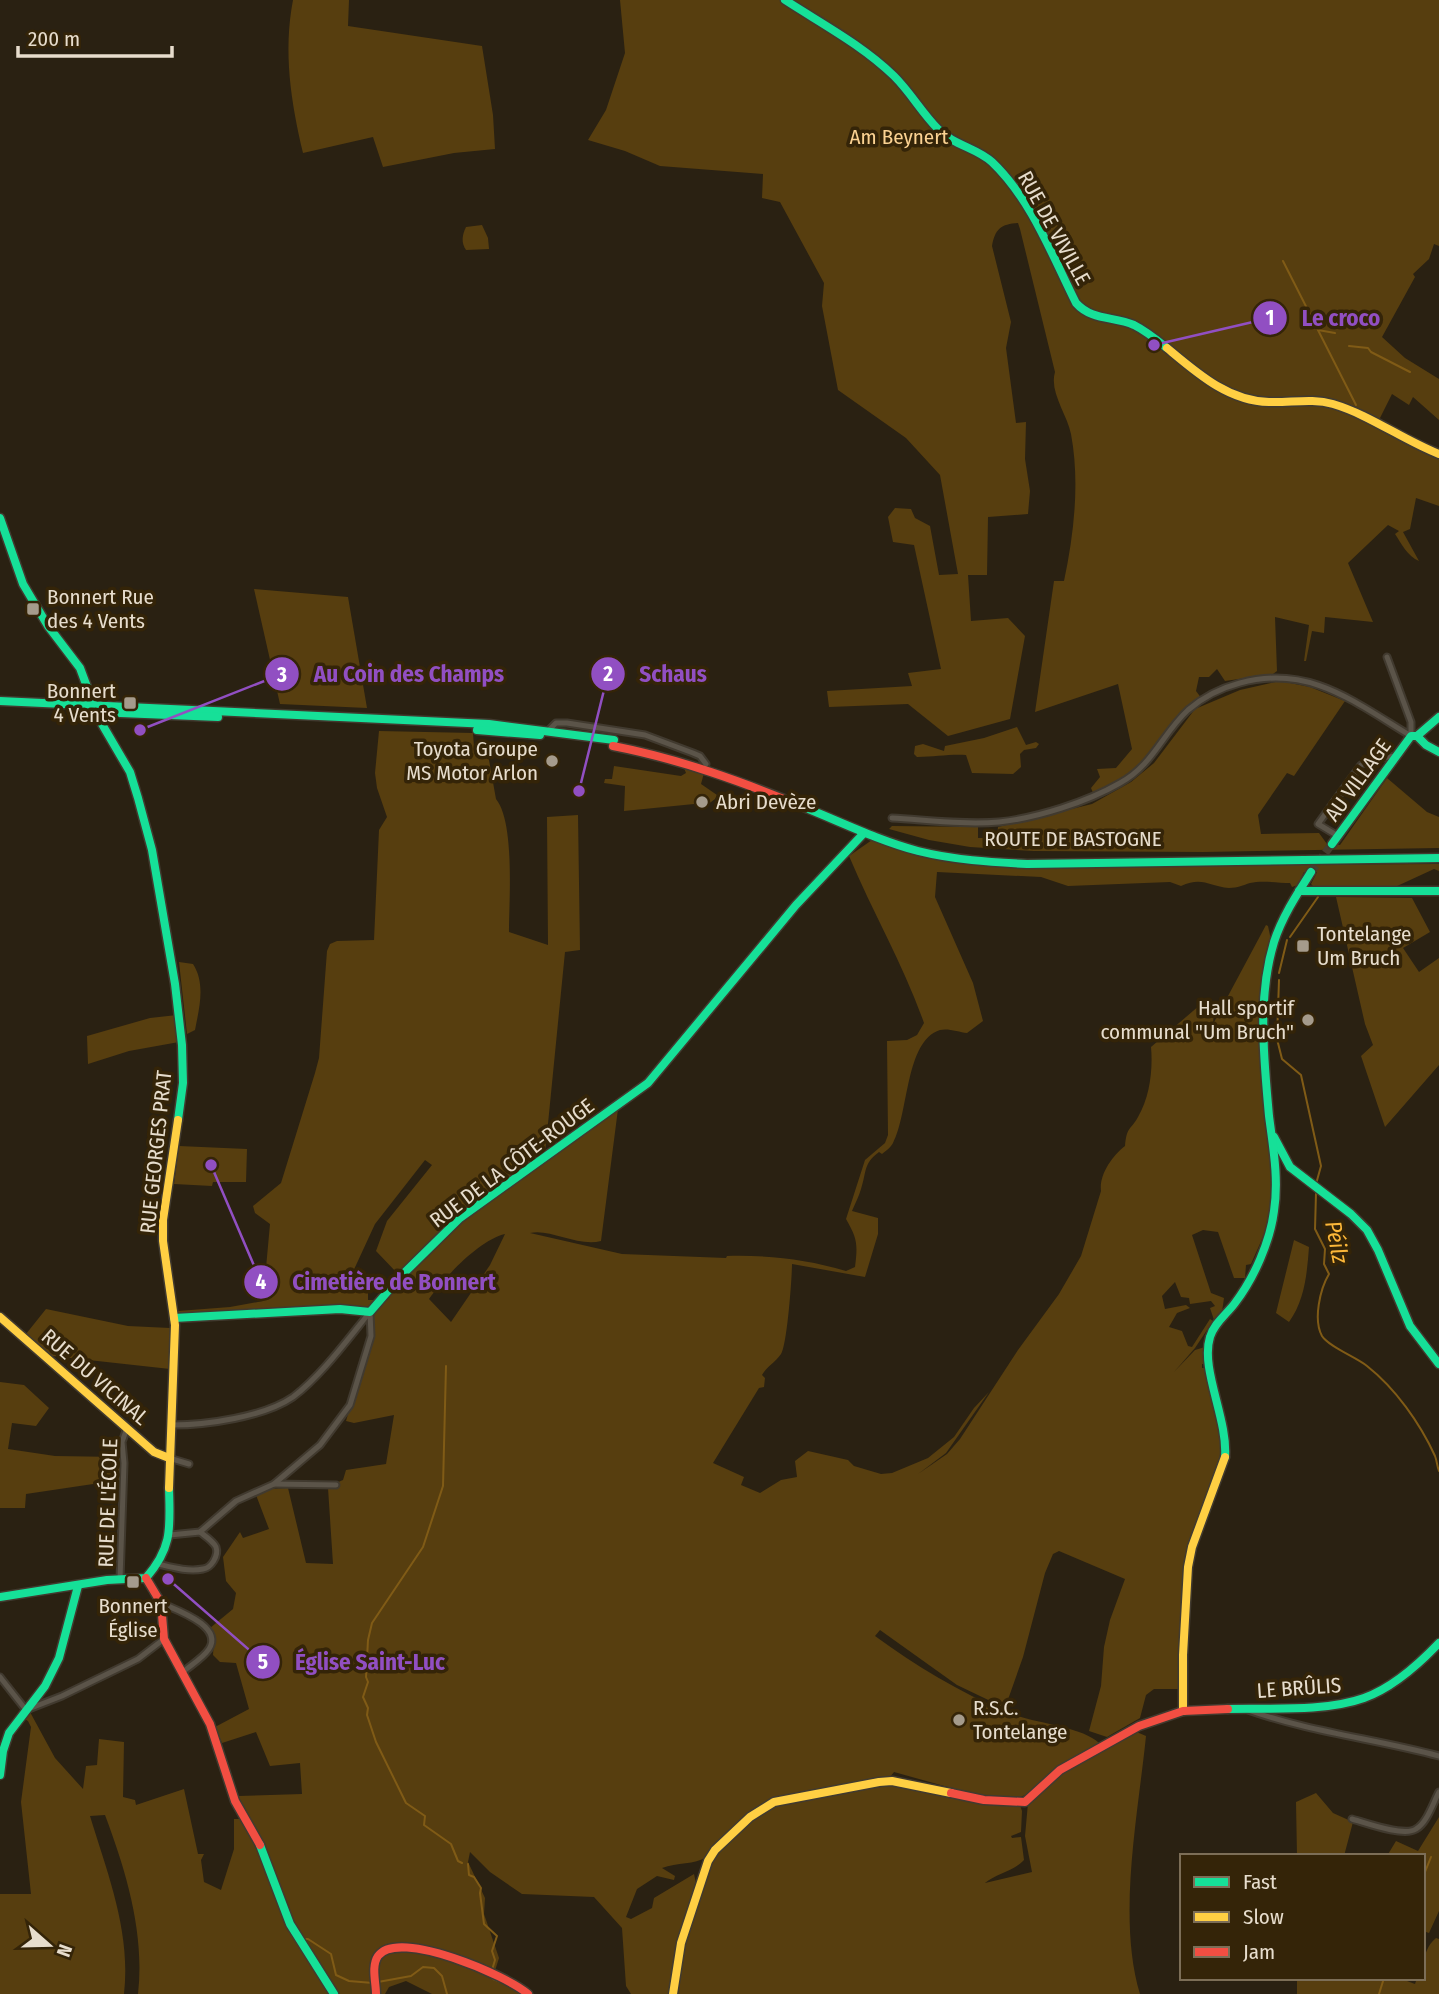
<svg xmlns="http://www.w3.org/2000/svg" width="1439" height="1994" viewBox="0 0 1439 1994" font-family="'Fira Sans Condensed',sans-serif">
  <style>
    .green { fill: #573e0f; fill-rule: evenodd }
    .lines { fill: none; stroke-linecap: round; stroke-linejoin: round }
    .stream { stroke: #805b16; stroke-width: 2 }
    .secondary-tunnel { stroke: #463d2e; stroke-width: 8; stroke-dasharray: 8 4; stroke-linecap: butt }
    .street-casing { stroke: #413a2f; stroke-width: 9 }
    .fast-casing { stroke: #413a2f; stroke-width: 11 }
    .slow-casing { stroke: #413a2f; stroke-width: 11 }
    .jam-casing { stroke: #413a2f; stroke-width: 11 }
    .street { stroke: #5b5449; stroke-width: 5 }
    .fast { stroke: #16e098; stroke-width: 8 }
    .slow { stroke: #ffcf43; stroke-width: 8 }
    .jam { stroke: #f24e42; stroke-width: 8 }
    .poi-dot { fill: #a59b8c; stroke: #342408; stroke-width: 2.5 }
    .labels { text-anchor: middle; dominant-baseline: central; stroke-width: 7; stroke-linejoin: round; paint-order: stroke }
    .park-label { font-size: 21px; fill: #fbd292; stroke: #342408 }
    .street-label { font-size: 21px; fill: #e7ddcd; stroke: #342408 }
    .poi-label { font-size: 21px; fill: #e7ddcd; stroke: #342408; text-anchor: start }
    .water-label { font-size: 23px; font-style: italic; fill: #fcb739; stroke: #342408 }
    .leader { fill: none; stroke: #914fc2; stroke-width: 2.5 }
    .callout-dot { fill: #914fc2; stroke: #342408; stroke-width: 2.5 }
    .mark-label { font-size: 21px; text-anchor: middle; font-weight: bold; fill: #fff }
    .callout-label { font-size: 23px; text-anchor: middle; font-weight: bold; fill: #914fc2; stroke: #342408; stroke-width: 7; stroke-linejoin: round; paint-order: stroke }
  </style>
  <rect width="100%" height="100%" fill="#2a2112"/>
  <g class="green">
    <path d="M293,0H349L348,26L482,46L493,115L495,149L454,153L383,167L373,137L303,153C291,102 283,52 293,0Z"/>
    <path d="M620,0H1439V246L1434,244L1429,259L1413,274L1415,277L1382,337L1405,358L1439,379V420L1413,397L1409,405L1392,394L1377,424L1439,456V506L1416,498L1410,529L1403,532L1419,561C1408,557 1401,543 1395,534L1399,531L1388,525L1348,563L1373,622L1325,617L1324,633L1312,631L1306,661H1304L1309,625L1275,617L1277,671L1273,674L1225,681L1217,669L1209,677H1199L1196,691L1202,699L1187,711L1136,773L1094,795L1091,788L1100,777L1097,769L1116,768L1132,749L1118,684L1035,712L1054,581H1064C1074,534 1080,482 1071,434C1067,414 1049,392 1055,372L1020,229L1018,223C1001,224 995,229 992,246L1011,322L1006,348L1016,423L1026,422L1025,459L1030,491L1028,514L988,517L987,575H968L971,621L1008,618L1025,636L1010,719L948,736L908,704L829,707L827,691L912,686L908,673L941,669L914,545L893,542L888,517L895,508L911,509L915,518L930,526L939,575L958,574L940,475L906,438L838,390L822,306L824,283L780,202L762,198L763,174L660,166L625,151L588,140L606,110L625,53Z"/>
    <path d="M482,225L488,238L489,249L466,250C461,243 462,235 466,227Z"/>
    <path d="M254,589L348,597L367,708L280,704Z"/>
    <path d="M1280,681L1310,687L1345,701L1294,776L1287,773L1258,815L1261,834L1319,833L1327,844L1340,845L1387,778L1427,812L1439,817V848L1203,852L1034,851L970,847L929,840L889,829L892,826L978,827V838H997L998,827L1092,804L1131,782L1154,763L1195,709L1240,690Z"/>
    <path d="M1017,727L1026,745L1036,742L1039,744L1036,748L1024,750L1020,754L1021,767L1013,774L972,773L966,755C949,754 935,757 917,757L914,754L915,746L923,744L944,751L945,746L984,738Z"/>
    <path d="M379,731L473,733L474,747L487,749L496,799C515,822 509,901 509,932L548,945L547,817L578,815L580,950L565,952L545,1154L451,1222L398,1274L376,1251L387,1221L432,1165L425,1160L375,1224L351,1276L352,1282L368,1289V1300H375L379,1308L454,1227L618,1109L601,1241C578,1247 549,1228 530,1233L622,1254L726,1258L727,1256C768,1255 806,1259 846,1271L855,1267C858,1244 857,1238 846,1219L865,1160L885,1143L888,1135L887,1041L907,1040L917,1035L924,1023C904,966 873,913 849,856L872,840L921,855L985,866L1439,864V871L1434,869L1395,887H1314L1311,884L1317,872H1304L1298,885L1292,887L1290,883C1278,883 1262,880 1250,883C1243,885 1238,888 1229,888C1209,886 1202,876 1181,886L1170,882L1068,886L1041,877L937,872L935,897L973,983L983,1021L967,1033C959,1032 948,1028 940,1030C905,1041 909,1113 893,1143C891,1147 886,1151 882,1154L879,1152C863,1164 867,1171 861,1189C859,1196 855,1204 852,1211L878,1218V1234L865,1277L792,1264C792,1278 787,1345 781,1354C775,1363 767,1366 762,1375L765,1378L764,1387L759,1388L713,1463L744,1477L741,1485L760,1493L781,1480L797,1477L795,1461L808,1451L848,1460L854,1466L881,1474L892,1473L928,1458L954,1437L974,1408L989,1392L946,1453L918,1474L947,1454L960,1439L1018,1350L1059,1294L1081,1256L1101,1191C1099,1175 1112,1156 1125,1146C1127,1126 1130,1131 1138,1117C1150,1097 1153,1069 1151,1047L1207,999L1214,1011L1213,1024L1266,925L1268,926L1271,940L1264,966L1261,995L1262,1085L1274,1180L1270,1221L1251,1264L1246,1265L1245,1278H1234L1218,1232L1203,1230L1192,1235L1211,1293L1224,1298L1222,1312L1214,1320L1210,1308L1215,1306L1211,1301L1190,1304L1189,1298L1181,1297L1175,1282L1162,1296L1165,1309L1186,1305L1190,1308L1177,1313L1169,1327L1182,1331L1188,1346L1192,1347L1210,1319L1213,1321L1195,1348L1174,1372L1195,1350L1205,1347V1364H1202V1368H1205L1209,1376L1223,1448L1216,1476L1189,1546L1178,1689H1154L1146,1695L1140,1718L1107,1737L1089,1731L1101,1686L1104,1647L1110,1620L1125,1579L1059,1551L1053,1554L1045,1573L1023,1657L1005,1708L957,1685L880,1630L875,1636C916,1666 959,1692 1007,1712C1031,1723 1082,1726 1099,1743L1056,1767L1031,1793L1012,1800L980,1796L894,1772L890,1777L821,1790L879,1782L1020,1805L1022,1811L1021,1832L1011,1836L1012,1838L1021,1837L1024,1860C1014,1871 995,1874 985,1883L1032,1872L1025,1836L1028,1803L1060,1770L1132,1730L1146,1736C1138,1815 1117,1918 1140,1994H631L626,1986L622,1928L594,1897L522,1894L490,1872L470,1852L468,1862L485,1898L484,1914L499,1958L494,1974L520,1982L534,1994H432L406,1981L389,1987L385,1994H138C145,1933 126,1871 105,1815L90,1816C108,1875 131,1932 124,1994H0V1894H31L21,1802L31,1727L28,1721L23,1718L30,1712L55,1758L83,1789L86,1766L97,1765L99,1739L124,1742L123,1797L135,1800L136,1805L184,1789L198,1854H204L201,1860L204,1882L221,1890L234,1849V1819H245L238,1796L302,1794L300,1763L270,1766L256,1732L222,1743L215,1727L249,1709L236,1663L220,1662L213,1655L214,1639L210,1628L233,1609L236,1593L226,1581L223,1557L240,1532L243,1538L269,1529L256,1495L269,1489L288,1488L306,1563L333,1564L328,1488L334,1487L336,1483L343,1480L346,1470L386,1464L394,1415L354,1423L346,1421L371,1336L370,1312L359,1310L179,1318L178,1311L230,1307L263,1301L270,1224L255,1213L253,1206L281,1183L315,1073L319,1058L327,951L330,944L337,941L374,940L379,830L387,817L377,788L375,773ZM505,1234L490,1265L451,1322L429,1299C444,1278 479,1240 505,1234ZM706,1857L696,1883L694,1874L654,1898L652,1908L631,1919L626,1917L637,1889L657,1876L674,1880L675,1876L662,1868C677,1862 695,1865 706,1857Z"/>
    <path d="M614,766L681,776L686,773L684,768L704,773L701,784L717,795L715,799L703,808L694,804L624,811L625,786L604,783L605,779H612Z"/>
    <path d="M1336,897L1412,898L1430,932L1403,948L1419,972L1439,958V1065L1385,1127L1361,1056L1373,1045L1365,1024Z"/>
    <path d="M179,962L193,964C206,984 199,1009 195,1030L187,1034Z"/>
    <path d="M177,1015L179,1042L129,1051L88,1064L87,1036L150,1018Z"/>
    <path d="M179,1146L247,1149L246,1182H213L212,1186L174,1184Z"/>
    <path d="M1294,1240L1309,1247C1307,1273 1305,1300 1289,1322L1276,1313Z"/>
    <path d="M46,1309L128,1326L170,1328V1369L52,1356L26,1334Z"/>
    <path d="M0,1382L24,1385L49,1408L36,1426L12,1423L8,1449L55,1456L119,1457L120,1480L26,1494L25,1508H0Z"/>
    <path d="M1316,1793L1333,1813L1353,1822L1344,1856H1297L1296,1802Z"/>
    <path d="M1439,1817V1911L1429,1933L1423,1931V1856H1387L1396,1841L1418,1851Z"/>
    <path d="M1436,1938L1439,1939V1994H1297V1978H1399L1415,1984L1417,1978H1423C1423,1963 1424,1948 1436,1938Z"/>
  </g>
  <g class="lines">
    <g class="stream">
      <path d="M1283,261L1356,405"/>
      <path d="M1318,330L1335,333"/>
      <path d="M1349,346L1368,348L1371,352L1410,372"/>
      <path d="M1290,937L1318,897"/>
      <path d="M1279,973L1287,940"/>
      <path d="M1279,980L1277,1039L1282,1059L1301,1075L1321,1166L1316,1184"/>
      <path d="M1316,1193L1315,1229L1325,1249L1324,1264L1329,1274C1320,1289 1313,1320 1322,1336C1329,1347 1356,1357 1367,1366C1395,1388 1420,1423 1435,1456C1437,1461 1437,1466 1439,1471"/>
      <path d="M446,1366L443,1486L423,1547L372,1623L368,1640L366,1677L368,1682L363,1697L368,1708L367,1715L376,1742L406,1803L425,1816L424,1825L451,1844L458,1861L462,1863"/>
      <path d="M468,1864L469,1875L474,1877L481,1888L480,1893L484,1924L497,1936L492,1951L495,1960L492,1970"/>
      <path d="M1423,1877L1431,1857"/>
      <path d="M290,1932L327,1990"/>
      <path d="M303,1939H308L331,1954L336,1975L349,1981L373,1983"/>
      <path d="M493,1979L511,1986L521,1994"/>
      <path d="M378,1982L411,1976L423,1967L434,1968L442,1976L447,1994"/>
      <path d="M1379,1994L1384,1978"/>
    </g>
    <path class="secondary-tunnel" d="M1311,872L1332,844"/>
    <defs>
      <g id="street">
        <path d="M549,730L556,723H567L645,735L693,753L700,756L706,764"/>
        <path d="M892,818C927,820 964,825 999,822C1037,818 1087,802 1120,783C1153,765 1162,734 1188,710C1203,697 1221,688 1240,683C1309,664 1354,702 1411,736V722L1387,657"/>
        <path d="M1338,836L1318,824L1361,765L1369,760L1395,756"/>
        <path d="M172,1425C206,1425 264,1417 293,1397C321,1376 348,1339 370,1312"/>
        <path d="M169,1458L189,1464"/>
        <path d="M274,1484L336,1485"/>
        <path d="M170,1535L200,1532L236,1501L274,1484L320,1445L350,1405L371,1336L370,1312"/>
        <path d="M158,1564C171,1567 188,1572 203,1569C211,1568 219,1556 216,1547C213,1541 205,1536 200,1532"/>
        <path d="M120,1579L124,1463L122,1442L127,1428"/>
        <path d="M161,1603C176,1610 224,1626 209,1649C203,1658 191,1665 183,1672"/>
        <path d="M0,1677L26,1710L62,1696L138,1659L164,1639"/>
        <path d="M1248,1710C1310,1732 1376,1739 1439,1756"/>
        <path d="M1352,1819C1366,1823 1404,1837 1416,1829C1427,1823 1433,1803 1439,1792"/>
      </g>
      <g id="fast">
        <path d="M785,0C822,24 862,45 894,76C911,93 922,113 938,129C953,145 977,148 992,162C1031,199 1052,255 1076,303C1092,321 1114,316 1134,325C1146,331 1157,340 1167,348"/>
        <path d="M0,518L23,584L48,626L80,668L99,719L130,772L138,798L152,850L175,984L182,1045L183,1083L178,1120"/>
        <path d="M0,701L489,724L614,740"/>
        <path d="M96,712L218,717"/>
        <path d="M477,730L540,735"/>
        <path d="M1417,736L1426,745L1439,752"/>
        <path d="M806,808C843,823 880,841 918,851C954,860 990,862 1027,864L1439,858"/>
        <path d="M1332,844L1411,736H1417L1439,717"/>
        <path d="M1299,891H1439"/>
        <path d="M1274,1137L1290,1167L1351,1214L1367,1230L1378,1250L1410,1326L1439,1364"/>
        <path d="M174,1318L340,1309L370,1312L401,1276L460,1218L648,1083L796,905L864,833"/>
        <path d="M1225,1457C1228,1419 1200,1369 1210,1337C1214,1323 1227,1314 1235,1303C1254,1278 1270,1242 1274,1211C1279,1179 1273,1147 1269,1116C1264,1059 1257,998 1274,942C1282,917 1297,894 1311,872"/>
        <path d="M0,1597L107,1580L146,1578C173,1547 170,1527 169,1488"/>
        <path d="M1228,1709C1270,1708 1325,1712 1364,1698C1392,1688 1419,1664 1439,1643"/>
        <path d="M0,1775L3,1751L9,1733L45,1686L59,1658L78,1586"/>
        <path d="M260,1845L290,1924L334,1994"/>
      </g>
      <g id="slow">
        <path d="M1167,348C1197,373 1228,401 1269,402C1290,403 1312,398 1333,404C1370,415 1403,440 1439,454"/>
        <path d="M0,1317L154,1452L169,1458"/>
        <path d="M169,1488L175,1325L163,1241V1220L178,1120"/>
        <path d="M1183,1711V1655L1188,1567L1192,1547L1225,1457"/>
        <path d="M673,1994L681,1943L708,1861L715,1850L750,1817L774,1802L879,1782L892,1781L951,1793"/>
      </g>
      <g id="jam">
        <path d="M613,746C680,759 743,782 806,808"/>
        <path d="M146,1578L161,1603L164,1639L210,1724L235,1801L260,1845"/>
        <path d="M951,1793L984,1800L1025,1802L1060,1770L1139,1726L1183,1711L1228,1709"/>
        <path d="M376,1994C376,1983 371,1966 378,1956C398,1928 508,1976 528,1994"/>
      </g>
    </defs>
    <use href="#street" class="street-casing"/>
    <use href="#fast" class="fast-casing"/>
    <use href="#slow" class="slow-casing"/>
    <use href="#jam" class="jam-casing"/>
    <use href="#street" class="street"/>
    <use href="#fast" class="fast"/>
    <use href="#slow" class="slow"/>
    <use href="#jam" class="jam"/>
  </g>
  <g class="poi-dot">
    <rect x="26" y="602" width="14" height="14" rx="3.5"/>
    <rect x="123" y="696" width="14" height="14" rx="3.5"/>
    <circle cx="552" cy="761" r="7"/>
    <circle cx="702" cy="802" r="7"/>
    <rect x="1296" y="939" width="14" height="14" rx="3.5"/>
    <circle cx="1308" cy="1020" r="7"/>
    <rect x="126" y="1575" width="14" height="14" rx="3.5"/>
    <circle cx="959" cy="1720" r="7"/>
  </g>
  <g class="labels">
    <g class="park-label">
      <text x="899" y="137">Am Beynert</text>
    </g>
    <g class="street-label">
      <text transform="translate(1054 228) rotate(61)">RUE DE VIVILLE</text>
      <text transform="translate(1358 780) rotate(-54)">AU VILLAGE</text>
      <text x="1073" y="839">ROUTE DE BASTOGNE</text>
      <text transform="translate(156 1152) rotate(-84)">RUE GEORGES PRAT</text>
      <text transform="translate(512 1163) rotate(-37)">RUE DE LA CÔTE-ROUGE</text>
      <text transform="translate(95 1377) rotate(41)">RUE DU VICINAL</text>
      <text transform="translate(108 1503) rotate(-88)">RUE DE L'ÉCOLE</text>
      <text transform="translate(1299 1688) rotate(-4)">LE BRÛLIS</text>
    </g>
    <g class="poi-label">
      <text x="47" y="597">Bonnert Rue<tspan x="47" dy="24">des 4 Vents</tspan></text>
      <text x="116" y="691" text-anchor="end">Bonnert<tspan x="116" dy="24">4 Vents</tspan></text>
      <text x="538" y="749" text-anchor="end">Toyota Groupe<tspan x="538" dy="24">MS Motor Arlon</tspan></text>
      <text x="716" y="802">Abri Devèze</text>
      <text x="1317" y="934">Tontelange<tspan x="1317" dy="24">Um Bruch</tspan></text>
      <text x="1294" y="1008" text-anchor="end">Hall sportif<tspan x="1294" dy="24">communal "Um Bruch"</tspan></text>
      <text x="133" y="1606" text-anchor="middle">Bonnert<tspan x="133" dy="24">Église</tspan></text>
      <text x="973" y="1708">R.S.C.<tspan x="973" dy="24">Tontelange</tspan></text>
    </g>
    <g class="water-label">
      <text transform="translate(1337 1242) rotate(79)">Péilz</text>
    </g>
  </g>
  <path class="leader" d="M1154 345L1270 318M579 791L608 674M140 730L282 674M211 1165L261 1282M168 1579L263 1662"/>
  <g class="callout-dot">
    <circle cx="1154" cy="345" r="7"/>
    <circle cx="579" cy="791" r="7"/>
    <circle cx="140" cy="730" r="7"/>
    <circle cx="211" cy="1165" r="7"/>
    <circle cx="168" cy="1579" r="7"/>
    <circle cx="1270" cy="318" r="18"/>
    <circle cx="608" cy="674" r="18"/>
    <circle cx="282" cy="674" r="18"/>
    <circle cx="261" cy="1282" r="18"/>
    <circle cx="263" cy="1662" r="18"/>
  </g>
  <g class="mark-label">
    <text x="1270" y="325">1</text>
    <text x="608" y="681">2</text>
    <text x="282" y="682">3</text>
    <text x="261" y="1289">4</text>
    <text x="263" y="1669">5</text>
  </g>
  <g class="callout-label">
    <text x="1341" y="326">Le croco</text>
    <text x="673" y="682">Schaus</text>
    <text x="409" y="682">Au Coin des Champs</text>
    <text x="394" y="1290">Cimetière de Bonnert</text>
    <text x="370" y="1670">Église Saint-Luc</text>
  </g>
  <rect x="1180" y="1854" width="245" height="126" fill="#342408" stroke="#7c6e57" stroke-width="2"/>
  <rect x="1194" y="1877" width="35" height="10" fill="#16e098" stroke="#7c6e57" stroke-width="2"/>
  <text x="1243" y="1889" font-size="21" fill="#e7ddcd">Fast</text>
  <rect x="1194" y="1912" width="35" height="10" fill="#ffcf43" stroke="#7c6e57" stroke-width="2"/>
  <text x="1243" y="1924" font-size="21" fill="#e7ddcd">Slow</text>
  <rect x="1194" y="1947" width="35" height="10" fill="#f24e42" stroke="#7c6e57" stroke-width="2"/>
  <text x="1243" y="1959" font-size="21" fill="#e7ddcd">Jam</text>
  <g transform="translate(49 1945) rotate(110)" stroke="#342408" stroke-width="5" paint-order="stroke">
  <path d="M0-5L12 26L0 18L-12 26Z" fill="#e7ddcd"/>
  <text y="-10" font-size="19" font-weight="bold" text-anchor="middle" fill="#e7ddcd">N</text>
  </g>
  <path d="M18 46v10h154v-10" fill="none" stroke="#e7ddcd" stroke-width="3.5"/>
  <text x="28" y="46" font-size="21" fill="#e7ddcd" stroke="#342408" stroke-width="5" paint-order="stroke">200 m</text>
</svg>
